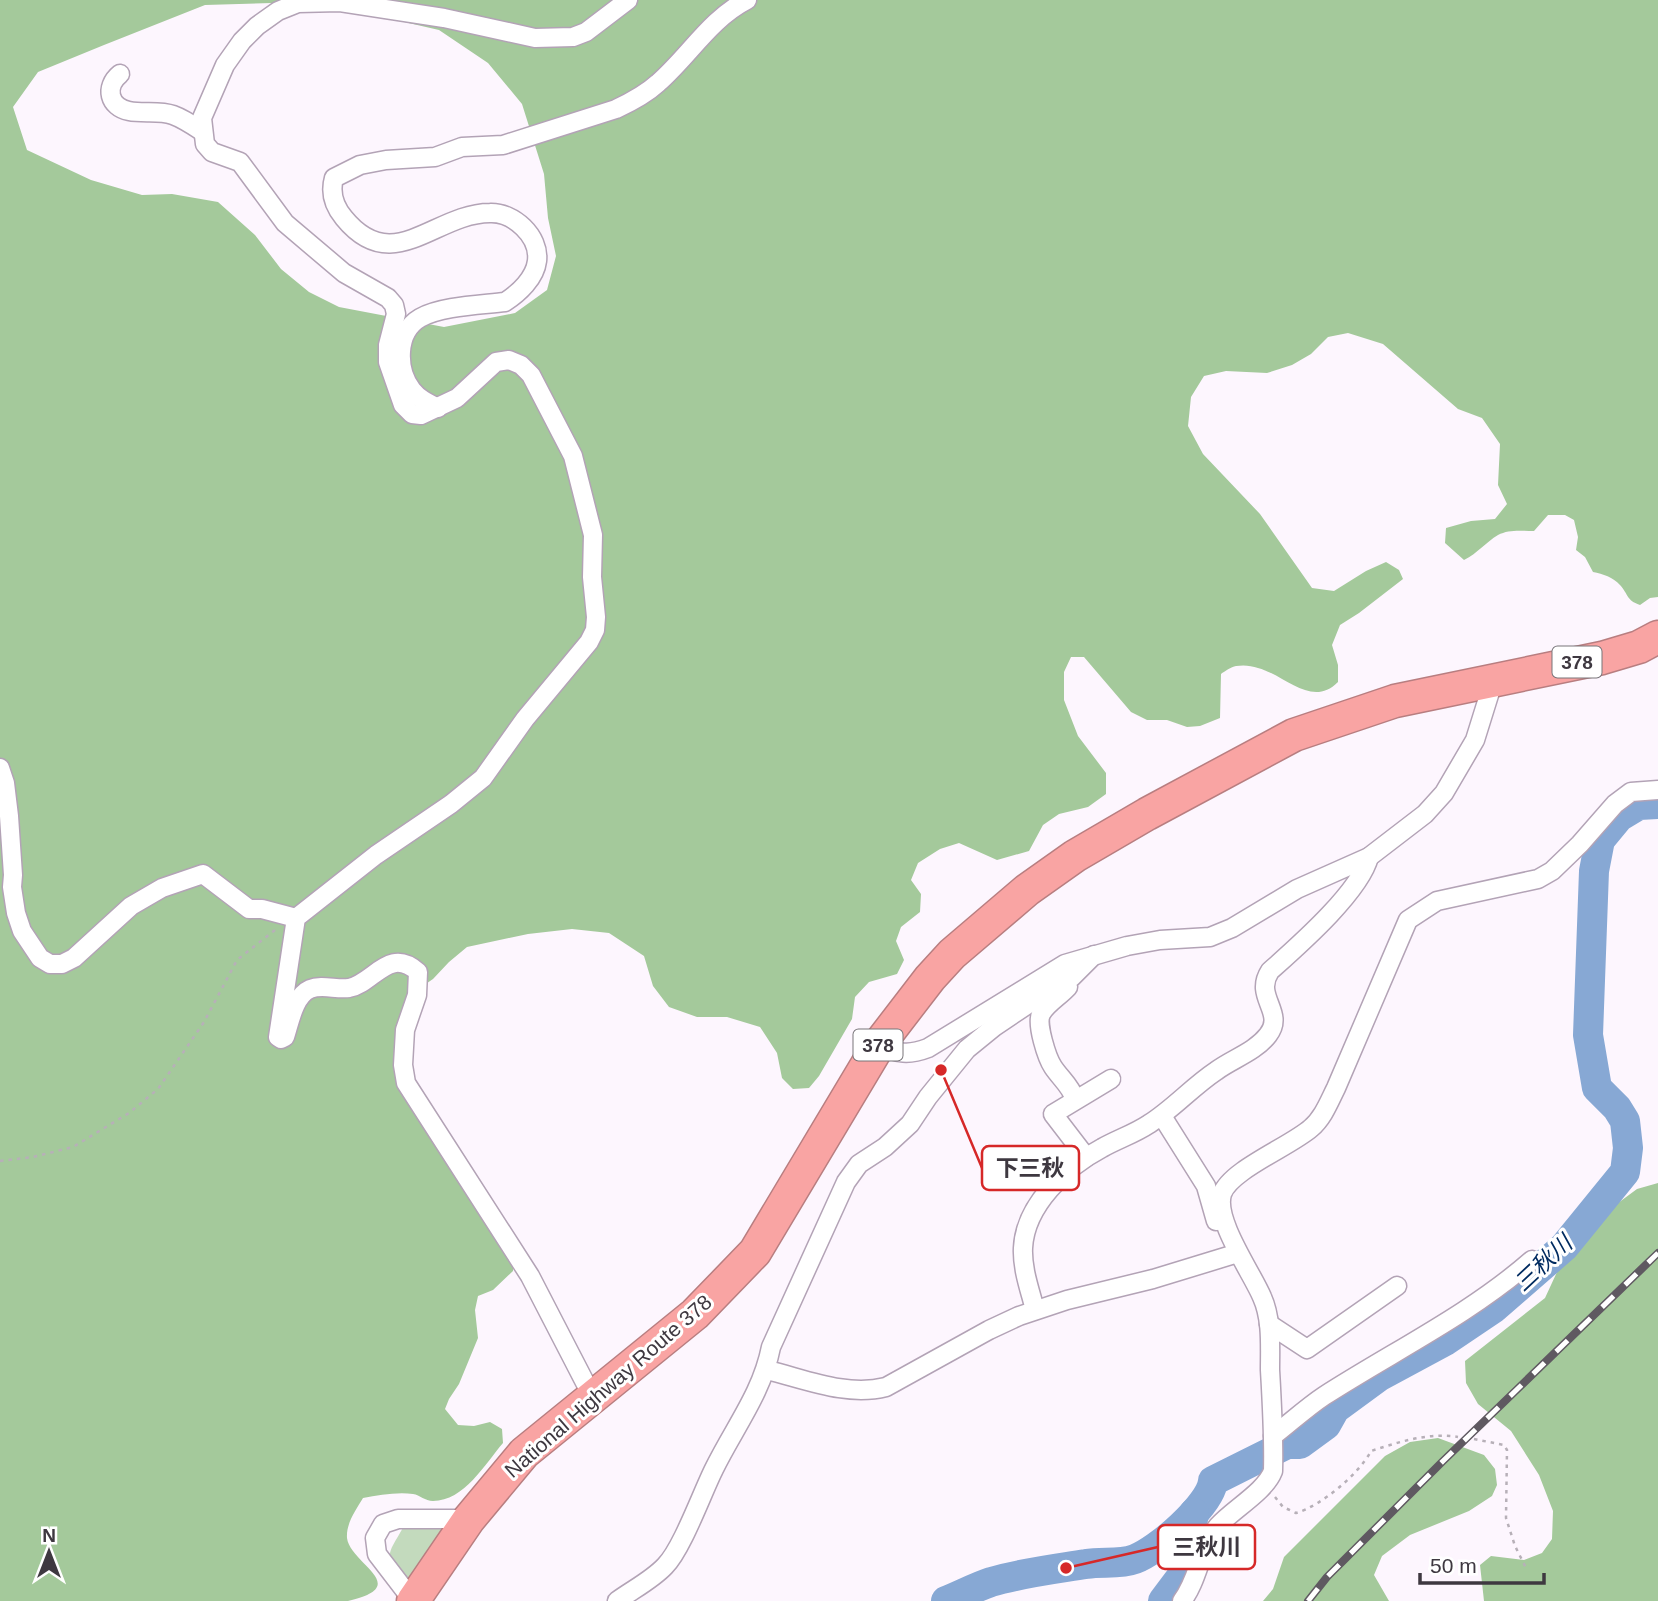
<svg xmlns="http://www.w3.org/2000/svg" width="1658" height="1601" viewBox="0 0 1658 1601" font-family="Helvetica,'Noto Sans JP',sans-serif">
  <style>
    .green { fill: #c3dabd }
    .forest { fill: #a4c99b; fill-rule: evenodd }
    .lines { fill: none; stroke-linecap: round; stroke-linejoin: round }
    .river { stroke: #87a8d4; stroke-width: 30 }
    .street-casing { stroke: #b3a3b6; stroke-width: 21 }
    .highway-casing { stroke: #b87e80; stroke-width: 35 }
    .path { stroke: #b7b0b8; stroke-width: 2.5; stroke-dasharray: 3.5 5; stroke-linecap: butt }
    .street { stroke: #fff; stroke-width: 18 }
    .highway { stroke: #f9a4a3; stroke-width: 32 }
    .rail-casing { stroke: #5f5961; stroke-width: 8 }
    .rail { stroke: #fff; stroke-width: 5; stroke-dasharray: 16; stroke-linecap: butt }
    .labels { text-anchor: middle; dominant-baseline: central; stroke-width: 6; stroke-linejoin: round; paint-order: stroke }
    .shield { fill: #fff; stroke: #787479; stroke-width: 2 }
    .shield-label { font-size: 19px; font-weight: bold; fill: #3e3840 }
    .street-label { font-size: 21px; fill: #3e3840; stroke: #fff }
    .water-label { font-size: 23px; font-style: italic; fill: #002b60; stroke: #fff }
    .leader { fill: none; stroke: #d62828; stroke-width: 2.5 }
    .callout-dot { fill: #d62828; stroke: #fff; stroke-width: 2.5 }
    .callout { fill: #fff; stroke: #d62828; stroke-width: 2.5 }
    .callout-label { font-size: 23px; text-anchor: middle; font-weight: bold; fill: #3e3840 }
  </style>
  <rect width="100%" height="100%" fill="#fdf6fe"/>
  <path class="green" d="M439,1525L443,1528V1534L408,1582C383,1553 386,1558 404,1526Z"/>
  <g class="forest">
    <path d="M0,0H1658V597L1650,598L1640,605C1626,600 1629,595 1620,585C1613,577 1603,574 1593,572L1585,557L1576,550L1578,537L1574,520L1565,515H1548L1534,531C1522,531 1509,529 1498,535C1486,542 1478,553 1464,560L1445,543L1446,528L1471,521L1495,519L1507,504L1498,485L1500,444L1482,418L1458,409L1383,344L1348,333L1328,337L1311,354L1292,365L1267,373L1226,371L1204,376L1191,397L1188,426L1203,454L1260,514L1312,588L1334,591L1366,571L1386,562L1399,570L1403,579L1359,613L1340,625L1332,645L1338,665V682C1306,714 1276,659 1236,666C1231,667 1225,671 1221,674L1220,718L1200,726L1187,727L1167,720H1147L1131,712L1084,657H1071L1064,672V700L1078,736L1106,773V794L1088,807L1059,814L1043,825L1029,851L997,860L959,843L940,849L918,863L911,880L921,894L920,912L901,927L896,941L904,960L897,974L869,982L855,997L852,1019L819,1076L809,1088L793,1089L782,1078L777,1053L760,1027L727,1017H697L669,1007L653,986L644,956L609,933L572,929L528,934L467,947L449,962L433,979L408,996L400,1015L396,1056L513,1249V1271L493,1290L478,1296L475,1310L478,1338L459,1384L449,1399L445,1409L458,1425L474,1426L490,1422L502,1429L503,1443C485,1464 464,1501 433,1501C425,1501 420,1495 413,1494C397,1492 379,1495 363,1498C356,1510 346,1523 347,1538C350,1564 414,1586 348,1601H0ZM272,3L352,10L439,30L488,63L522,104L544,174L548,218L556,256L547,290L515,313L444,327L339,307L309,292L281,269L255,235L218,202L172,194L142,195L91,180L27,150L13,107L38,72L104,45L205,5Z"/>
    <path d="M1658,1183V1601H1484L1480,1565L1491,1556L1524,1560L1542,1553L1552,1539L1553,1511L1539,1475L1511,1431L1478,1404L1466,1383L1465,1361L1545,1298L1557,1272L1614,1206L1637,1189Z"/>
    <path d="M1438,1438L1484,1455L1495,1469L1497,1485L1492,1496L1469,1511L1410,1535L1382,1556L1374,1575L1389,1601H1263L1273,1589L1284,1557L1385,1456L1410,1442Z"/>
  </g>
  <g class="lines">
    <g class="river">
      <path d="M946,1601C961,1595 976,1587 991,1582C1021,1573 1055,1569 1086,1564C1102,1561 1119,1565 1135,1559C1157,1551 1211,1505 1213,1481L1287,1444H1300L1326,1425L1335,1409L1380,1376L1445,1341L1494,1308L1564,1247L1625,1172L1628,1148L1625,1121L1617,1108L1597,1088L1588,1035L1594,871L1600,840L1619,817L1639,805L1658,804"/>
      <path d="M1163,1601L1184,1573L1194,1513"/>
    </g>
    <defs>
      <g id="street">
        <path d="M120,74C104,87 109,107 129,111C143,114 159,110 173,115C184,119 194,126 203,132"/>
        <path d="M438,408C428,403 419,399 412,390C396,369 396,332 420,318C441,306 481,305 505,302C519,293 535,278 537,261C540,236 513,212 490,213C435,213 393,278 344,218C334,206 330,192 334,178L360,165L386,160L435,157L462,147L503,145L616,109C631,102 646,94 658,83C689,56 710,19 747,0"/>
        <path d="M0,768L5,783L9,816L13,875L12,887L16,913L22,931L40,958L50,964H62L74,958L131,906L162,888L203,874L249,909H262L296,918"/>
        <path d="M1068,987C1060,996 1046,1004 1041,1014C1036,1024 1047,1058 1053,1067C1061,1079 1070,1085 1075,1099"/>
        <path d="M880,1043C896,1055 910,1055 928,1048L1065,964L1127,946L1160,940L1210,937L1232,928L1297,889L1369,857L1425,814L1444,793L1475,740L1494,679"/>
        <path d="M1162,1116L1206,1186L1216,1221"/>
        <path d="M1086,1157L1053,1114L1111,1079"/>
        <path d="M1035,1310C1030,1290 1022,1269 1023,1248C1025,1205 1066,1167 1102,1148C1118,1139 1134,1134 1149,1124C1173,1109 1192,1087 1216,1071C1232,1059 1255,1052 1268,1035C1286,1012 1253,997 1270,971C1298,946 1360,892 1369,857"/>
        <path d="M1269,1324L1307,1349L1397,1286"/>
        <path d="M767,1370C805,1379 846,1397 886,1387L989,1330L1019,1316L1067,1300L1153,1279L1238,1253"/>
        <path d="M592,1396L530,1276L406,1083L403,1065L405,1030L417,995L418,972C389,946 374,983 349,988C337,990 322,984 310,989C294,996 290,1022 285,1037L281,1039L278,1037L296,918L376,855L451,804L483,778L525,719L589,642L595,630L596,617L592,577L593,535L573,456L531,375L521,365L509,360L496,362L457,398L421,415L412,414L403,405L388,362V345L396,314L394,305L388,298L344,273L285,223L240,162L212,152L205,144L202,118L225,65L242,41L257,26L278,11L298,3L340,2L444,18L535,38L573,37L586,32L628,0"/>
        <path d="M1273,1436C1290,1423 1306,1408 1324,1396C1394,1351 1469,1315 1532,1260"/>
        <path d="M413,1601L377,1554L375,1538L383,1524L398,1519H469"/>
        <path d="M617,1601C632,1590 652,1580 665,1566C682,1549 702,1493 714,1469C734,1428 762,1393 771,1347L846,1182L859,1164L885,1147L910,1124L928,1097L967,1049L994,1027L1058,984L1072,977L1094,955"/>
        <path d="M1182,1601C1199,1579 1200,1548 1218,1526C1233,1509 1265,1492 1273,1471C1274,1437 1272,1404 1270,1370C1270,1346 1272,1319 1262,1297C1252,1273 1214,1220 1222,1194C1230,1170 1291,1146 1311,1128C1323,1118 1329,1102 1336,1088L1408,920L1437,901L1538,879L1552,871L1580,844L1615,804L1631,792L1658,790"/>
      </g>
      <path id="highway" d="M413,1601L469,1519L524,1453L695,1314L755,1252L880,1043L930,978L952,954L1027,890L1075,856L1147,814L1294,735L1395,701L1602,658L1639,647L1658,637"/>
    </defs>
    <use href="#street" class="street-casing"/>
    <use href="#highway" class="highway-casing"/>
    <g class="path">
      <path d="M0,1161L33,1157L73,1147L129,1113L158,1089L204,1022L237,960L275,930"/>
      <path d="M1474,1439L1504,1445L1507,1450L1506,1518L1515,1546L1526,1568"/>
      <path d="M1275,1497L1283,1507L1296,1513C1321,1506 1359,1474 1371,1451C1399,1442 1429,1432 1458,1437"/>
    </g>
    <use href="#street" class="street"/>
    <use href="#highway" class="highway"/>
    <defs>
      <path id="rail" d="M1308,1601L1327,1577L1443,1461L1658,1253"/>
    </defs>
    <use href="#rail" class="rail-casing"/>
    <use href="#rail" class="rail"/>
  </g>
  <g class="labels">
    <g class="shield">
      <rect x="1552.5" y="646.5" width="49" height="31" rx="5"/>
      <rect x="853.5" y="1029.5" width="49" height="31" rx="5"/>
    </g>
    <g class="shield-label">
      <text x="1577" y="662">378</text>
      <text x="878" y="1045">378</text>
    </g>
    <g class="street-label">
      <text transform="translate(608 1386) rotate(-41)">National Highway Route 378</text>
    </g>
    <g class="water-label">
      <text transform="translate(1543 1263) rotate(-43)">三秋川</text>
    </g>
  </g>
  <path class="leader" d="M941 1070L982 1168M1066 1568L1158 1547"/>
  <g class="callout-dot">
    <circle cx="941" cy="1070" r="7"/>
    <circle cx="1066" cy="1568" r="7"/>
  </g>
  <g class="callout">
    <rect x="982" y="1146" width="97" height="44" rx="7"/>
    <rect x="1158" y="1525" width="97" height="44" rx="7"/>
  </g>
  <g class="callout-label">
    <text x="1030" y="1176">下三秋</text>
    <text x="1207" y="1555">三秋川</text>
  </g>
  <g transform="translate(49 1552)" stroke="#ffffff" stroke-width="5" paint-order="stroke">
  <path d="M0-5L12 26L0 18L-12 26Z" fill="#3e3840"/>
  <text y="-10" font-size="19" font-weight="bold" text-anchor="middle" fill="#3e3840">N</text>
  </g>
  <path d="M1420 1573v10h124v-10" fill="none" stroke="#3e3840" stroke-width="3.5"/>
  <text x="1430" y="1573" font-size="21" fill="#3e3840" stroke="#ffffff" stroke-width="5" paint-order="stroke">50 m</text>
</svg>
